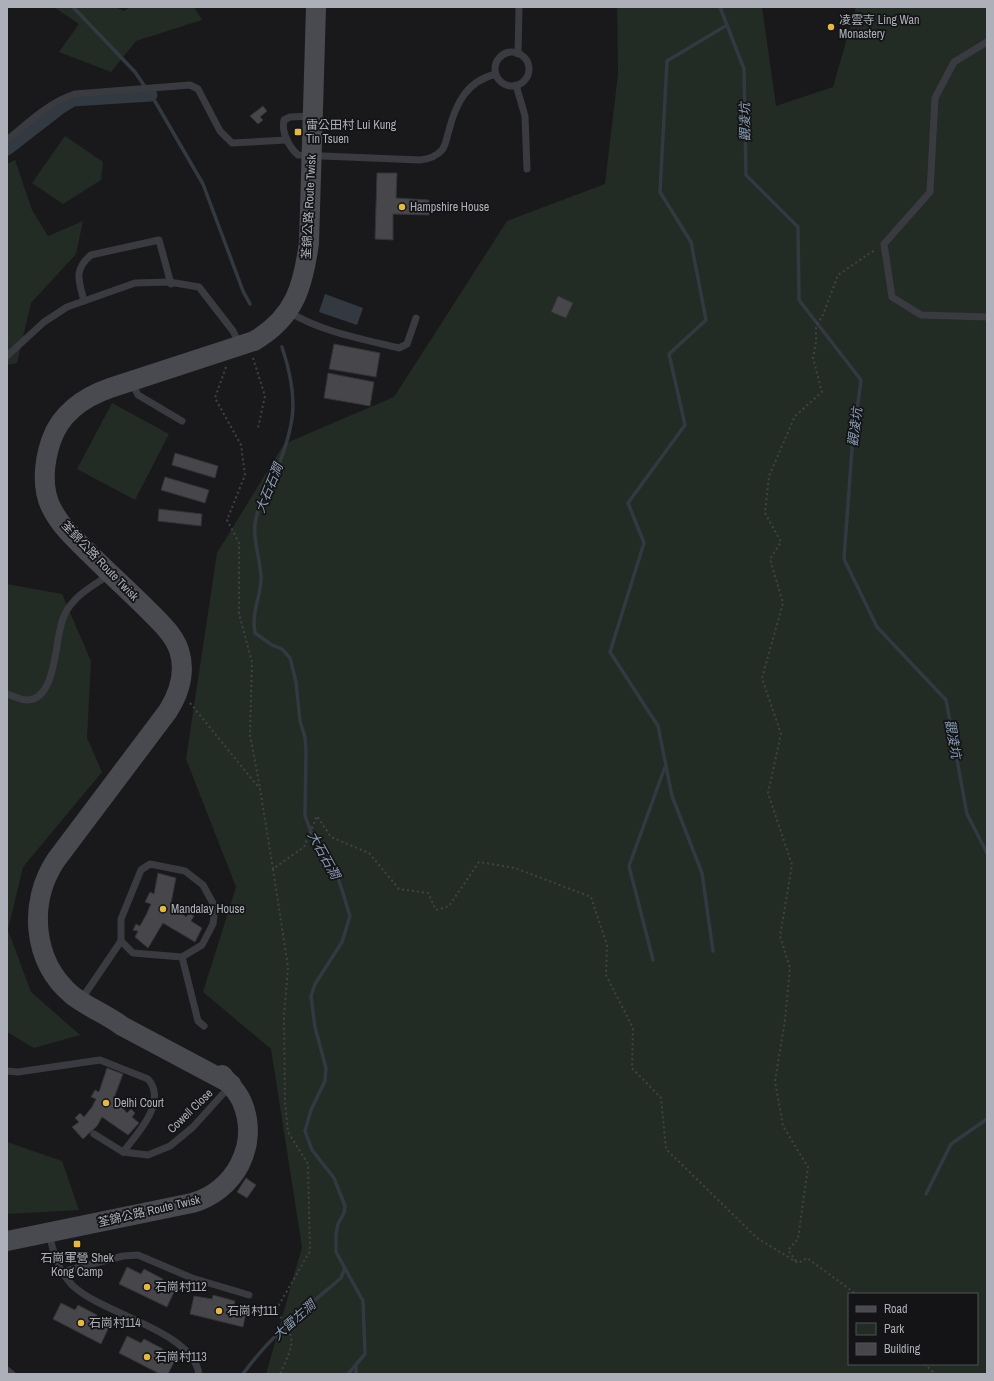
<svg xmlns="http://www.w3.org/2000/svg" width="994" height="1381" viewBox="0 0 994 1381" font-family="'Archivo Narrow','Noto Sans TC',sans-serif">
  <style>
    .green { fill: #232b25; fill-rule: evenodd }
    .water { fill: #323940 }
    .lines { fill: none; stroke-linecap: round; stroke-linejoin: round }
    .stream { stroke: #323940; stroke-width: 3.5 }
    .canal { stroke: #323940; stroke-width: 13 }
    .building { fill: #46464b; stroke: #343337 }
    .path { stroke: #414247; stroke-width: 2; stroke-dasharray: 2 3; stroke-linecap: butt }
    .lane { stroke: #3a3b40; stroke-width: 7 }
    .secondary { stroke: #494a50; stroke-width: 20 }
    .poi-dot { fill: #e3b849; stroke: #141416; stroke-width: 1.5 }
    .labels { text-anchor: middle; dominant-baseline: central; stroke-width: 3.5; stroke-linejoin: round; paint-order: stroke }
    .poi-label { font-size: 12px; fill: #adb0b9; stroke: #141416; text-anchor: start }
    .street-label { font-size: 12px; fill: #adb0b9; stroke: #141416 }
    .water-label { font-size: 13px; font-style: italic; fill: #879bb1; stroke: #141416 }
  </style>
  <rect width="100%" height="100%" fill="#19191b"/>
  <g class="green">
    <path d="M54,7H115L124,11L130,7H194L202,20L136,41L111,72L59,52L79,24Z"/>
    <path d="M617,7H762L776,106L833,87L856,7H987V1374H266L302,1247L271,1049L203,992L236,887L186,759L217,553L284,444L394,397L507,221L605,184L618,74ZM849,1294H977V1364H849Z"/>
    <path d="M65,136L103,162L101,180L63,204L32,183Z"/>
    <path d="M15,160L32,210L48,236L83,221L76,254L31,303L17,363L7,365V164Z"/>
    <path d="M112,403L169,434L135,500L77,469Z"/>
    <path d="M7,584L62,594L91,661L87,738L102,772L23,867L8,930L31,992L80,1035L34,1048L7,1032Z"/>
    <path d="M7,1142L62,1161L79,1210L7,1214Z"/>
  </g>
  <path class="water" d="M325,294L363,308L357,325L319,312Z"/>
  <g class="lines">
    <g class="stream">
      <path d="M73,7L135,72L156,103L203,184L243,291L250,304"/>
      <path d="M720,7L744,69L746,175L798,227L799,300L861,380L852,449L844,559L877,627L946,700L967,814L987,853"/>
      <path d="M282,347C299,398 296,424 275,474C267,492 258,503 255,524C253,540 260,559 261,576C262,596 251,609 255,633L272,645L282,649L290,658L296,682L300,721L305,737L306,751L305,816L311,832L337,874L350,916L342,942L315,984L311,996L315,1027L326,1068L325,1081L311,1110L305,1131L312,1150L334,1178L345,1206L344,1213L338,1224L336,1234V1252L363,1301L365,1354L348,1374"/>
      <path d="M713,951L702,873L672,796L658,726L610,652L644,543L628,503L685,425L669,354L706,320L691,242L660,192L667,61L727,25"/>
      <path d="M653,960L629,866L665,767"/>
      <path d="M926,1194L951,1144L987,1119"/>
      <path d="M356,1366V1374"/>
      <path d="M243,1374C270,1336 306,1308 341,1278L345,1268"/>
    </g>
    <path class="canal" d="M7,149L60,108L73,100L151,95"/>
  </g>
  <g class="building">
    <path d="M263,106L267,111L260,117L263,120L258,124L250,116Z"/>
    <path d="M377,173H397L396,198L429,200V215L393,214V240L375,239Z"/>
    <path d="M558,296L573,303L566,318L551,312Z"/>
    <path d="M334,344L380,353L376,377L329,369Z"/>
    <path d="M328,373L374,382L370,406L324,398Z"/>
    <path d="M175,453L218,466L215,478L172,465Z"/>
    <path d="M165,477L209,490L205,503L161,490Z"/>
    <path d="M159,509L202,514L201,526L158,521Z"/>
    <path d="M158,873L176,878L171,903L186,917L189,913L194,916L191,921L202,928L195,942L163,923L148,948L135,937L138,931L133,930L136,924L140,926L146,915L151,904L145,902L150,892L154,894Z"/>
    <path d="M107,1068L123,1074L114,1098L127,1113L131,1109L135,1113L132,1117L139,1123L128,1135L102,1117L97,1126L83,1139L72,1127L79,1122L75,1118L80,1113L84,1117L92,1107L96,1099L91,1097L95,1090L99,1092Z"/>
    <path d="M246,1178L256,1185L247,1198L237,1192Z"/>
    <path d="M127,1267L141,1274L144,1269L163,1279L161,1283L175,1290L167,1307L119,1284Z"/>
    <path d="M213,1295L235,1301L234,1305L247,1308L243,1327L190,1314L194,1296L212,1299Z"/>
    <path d="M61,1303L75,1310L78,1305L97,1315L95,1320L109,1327L101,1344L53,1319Z"/>
    <path d="M127,1336L141,1343L144,1339L163,1349L161,1353L175,1360L168,1374H160L119,1353Z"/>
  </g>
  <g class="lines">
    <g class="path">
      <path d="M253,358L265,396L258,428"/>
      <path d="M226,367L215,398L241,445L245,475L227,520L239,543V614L252,662L250,735L260,788"/>
      <path d="M190,703L260,789L273,869L304,847L317,816L331,837L369,853L399,889L428,893L436,910L449,906L479,862L515,868L591,897L607,945L606,975L633,1028L632,1068L661,1098L666,1149L757,1238L798,1263L807,1258L856,1294"/>
      <path d="M273,869L288,967L284,1016L285,1102L288,1132L308,1164L310,1251L276,1310C297,1341 295,1340 280,1374"/>
      <path d="M796,1261L788,1250L798,1239L808,1167L783,1126L775,1081L785,1020L790,968L780,936L792,865L768,793L781,734L762,678L783,603L770,559L781,542L765,513L769,476L795,416L822,392L813,358L816,342V326L823,315L838,275L876,249"/>
      <path d="M924,1364L936,1374"/>
    </g>
    <g class="lane">
      <path d="M987,42L954,62L935,98L930,192L884,244L892,297L921,315L987,317"/>
      <circle cx="512" cy="69" r="17"/>
      <path d="M518,54L519,7"/>
      <path d="M516,85L525,116L527,169"/>
      <path d="M312,116L290,117L284,120C281,132 289,147 298,155L420,160C429,159 436,157 442,150C446,145 447,136 449,130C456,103 467,81 496,74"/>
      <path d="M7,140C28,123 49,102 75,94L190,85L198,89L220,131L232,143L287,140"/>
      <path d="M84,301C79,281 73,270 91,255L159,240L171,284"/>
      <path d="M289,312C322,332 362,339 399,348L407,344L416,318"/>
      <path d="M7,356L44,322L67,307L135,283L169,282L199,287L233,331L240,345"/>
      <path d="M132,383L138,395L182,421"/>
      <path d="M7,694C13,696 20,700 27,700C58,700 54,636 64,616C72,597 92,586 109,575"/>
      <path d="M182,957L198,1021L204,1026"/>
      <path d="M81,1000L121,941V919L141,870L150,864L185,871L203,885L215,907L213,924L202,945L182,957L133,953L121,941"/>
      <path d="M7,1071L18,1072L100,1060L148,1079C168,1102 137,1134 123,1152"/>
      <path d="M94,1134L123,1152L148,1155L170,1146L193,1127L230,1086"/>
      <path d="M49,1233C53,1252 58,1270 72,1285C103,1315 192,1330 199,1374"/>
      <path d="M62,1272L123,1256L138,1255L192,1278L249,1295"/>
      <path d="M7,1370L12,1374"/>
    </g>
    <g class="secondary">
      <path d="M231,1084L122,1026C106,1014 87,1007 72,995C32,961 28,902 56,860L168,711C180,692 186,672 179,650C173,633 158,620 146,608C128,590 109,573 91,555C77,541 61,527 52,509C41,489 44,462 51,441C60,414 84,397 110,388L254,341C295,317 303,286 309,243L316,7"/>
      <path d="M7,1241L192,1203C235,1191 260,1145 242,1102C238,1092 230,1084 222,1075"/>
    </g>
  </g>
  <g class="poi-dot">
    <circle cx="831" cy="27" r="4"/>
    <rect x="294" y="128" width="8" height="8" rx="2"/>
    <circle cx="402" cy="207" r="4"/>
    <circle cx="163" cy="909" r="4"/>
    <circle cx="106" cy="1103" r="4"/>
    <rect x="73" y="1240" width="8" height="8" rx="2"/>
    <circle cx="147" cy="1287" r="4"/>
    <circle cx="219" cy="1311" r="4"/>
    <circle cx="81" cy="1323" r="4"/>
    <circle cx="147" cy="1357" r="4"/>
  </g>
  <g class="labels">
    <g class="poi-label">
      <text x="839" y="20">凌雲寺 Ling Wan<tspan x="839" dy="14">Monastery</tspan></text>
      <text x="306" y="125">雷公田村 Lui Kung<tspan x="306" dy="14">Tin Tsuen</tspan></text>
      <text x="410" y="207">Hampshire House</text>
      <text x="171" y="909">Mandalay House</text>
      <text x="114" y="1103">Delhi Court</text>
      <text x="77" y="1258" text-anchor="middle">石崗軍營 Shek<tspan x="77" dy="14">Kong Camp</tspan></text>
      <text x="155" y="1287">石崗村112</text>
      <text x="227" y="1311">石崗村111</text>
      <text x="89" y="1323">石崗村114</text>
      <text x="155" y="1357">石崗村113</text>
    </g>
    <g class="street-label">
      <text transform="translate(309 207) rotate(-87)">荃錦公路 Route Twisk</text>
      <text transform="translate(100 561) rotate(46)">荃錦公路 Route Twisk</text>
      <text transform="translate(190 1111) rotate(-44)">Cowell Close</text>
      <text transform="translate(149 1211) rotate(-13)">荃錦公路 Route Twisk</text>
    </g>
    <g class="water-label">
      <text transform="translate(745 122) rotate(-91)">觀凌坑</text>
      <text transform="translate(855 427) rotate(-83)">觀凌坑</text>
      <text transform="translate(269 488) rotate(-68)">大石石澗</text>
      <text transform="translate(953 739) rotate(80)">觀凌坑</text>
      <text transform="translate(324 855) rotate(61)">大石石澗</text>
      <text transform="translate(294 1320) rotate(-42)">大雷左澗</text>
    </g>
  </g>
  <rect width="994" height="1381" fill="none" stroke="#adb0b9" stroke-width="16"/>
  <rect x="848" y="1293" width="130" height="72" fill="#141416" stroke="#515257"/>
  <rect x="856" y="1306" width="20" height="6" fill="#494a50" stroke="#515257"/>
  <text x="884" y="1313" font-size="12" fill="#adb0b9">Road</text>
  <rect x="856" y="1323" width="20" height="12" fill="#232b25" stroke="#515257"/>
  <text x="884" y="1333" font-size="12" fill="#adb0b9">Park</text>
  <rect x="856" y="1343" width="20" height="12" fill="#46464b" stroke="#515257"/>
  <text x="884" y="1353" font-size="12" fill="#adb0b9">Building</text>
</svg>
